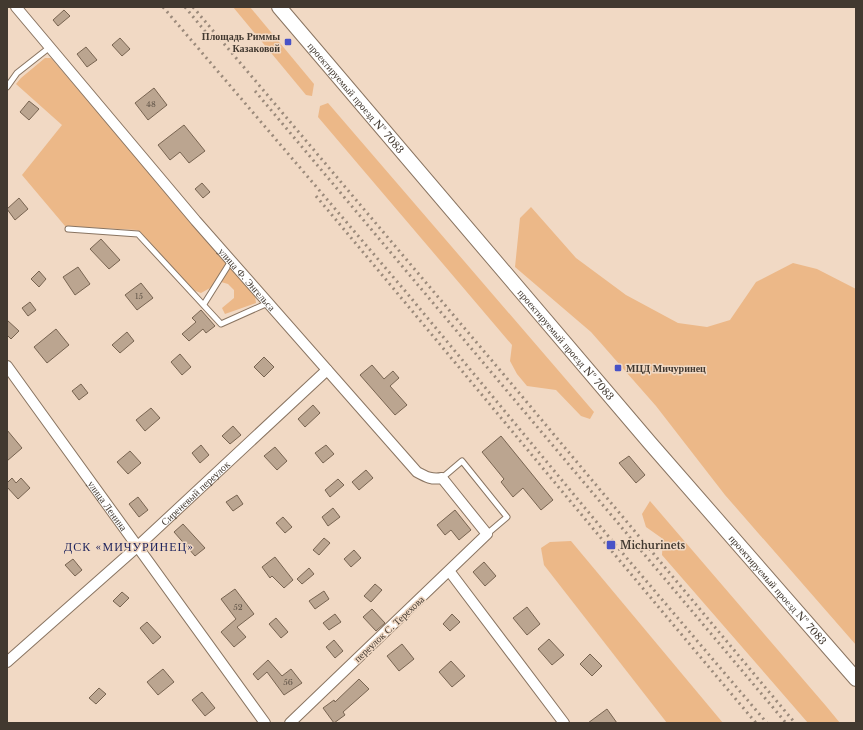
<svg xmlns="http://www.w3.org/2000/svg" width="863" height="730" viewBox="0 0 863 730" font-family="'Libre Baskerville',serif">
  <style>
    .green { fill: #ecb888 }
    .building { fill: #bba590; stroke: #786451 }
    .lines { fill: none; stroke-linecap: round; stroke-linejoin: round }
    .service-casing { stroke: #897461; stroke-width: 7 }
    .minor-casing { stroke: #897461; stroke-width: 12 }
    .secondary-casing { stroke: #897461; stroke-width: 16 }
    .service { stroke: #fff; stroke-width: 5 }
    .minor { stroke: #fff; stroke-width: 10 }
    .secondary { stroke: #fff; stroke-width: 14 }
    .rail { stroke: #9b8a7b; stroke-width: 3; stroke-dasharray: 2 4; stroke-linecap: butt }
    .poi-dot { fill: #4852c7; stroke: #f1d9c4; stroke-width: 1.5 }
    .labels { text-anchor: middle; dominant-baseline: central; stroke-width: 3; stroke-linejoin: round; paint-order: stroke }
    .number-label { font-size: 8px; fill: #605448 }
    .poi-label { font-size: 10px; font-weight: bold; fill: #423930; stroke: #f1d9c4; text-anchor: start }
    .street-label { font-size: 10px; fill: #423930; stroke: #f1d9c4 }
    .quarter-label { font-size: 12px; letter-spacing: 1px; fill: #1e235c; stroke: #f1d9c4 }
  </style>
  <rect width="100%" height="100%" fill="#f1d9c4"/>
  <g class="green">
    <path d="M233,7H250L314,84L312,96L306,95Z"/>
    <path d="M45,58H51L255,296L256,303L225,314L222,308L234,298V290L228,284L221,282L201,293L193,290L137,230L65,226L22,175L62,125L16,84L21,78Z"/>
    <path d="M328,103L594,412L590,419L581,416L556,390L527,386L517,374L510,361L512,345L318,117L320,106Z"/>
    <path d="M531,207L576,258L626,295L678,323L707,327L730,320L756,282L793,263L817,269L856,289V645L725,495L656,406L591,332L515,267L520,218Z"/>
    <path d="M650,501L826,706L840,723H808L662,555L663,539L646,527L642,514Z"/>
    <path d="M571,541L723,723H667L544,565L541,548L550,542Z"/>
  </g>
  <g class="building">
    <path d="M64,10L70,16L58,26L53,20Z"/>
    <path d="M120,38L130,49L122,56L112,45Z"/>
    <path d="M86,47L97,60L87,67L77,54Z"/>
    <path d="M154,88L167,105L148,120L135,103Z"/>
    <path d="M29,101L39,109L29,120L20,112Z"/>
    <path d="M184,125L205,151L189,163L180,152L170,160L158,145Z"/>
    <path d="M202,183L210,192L203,198L195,189Z"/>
    <path d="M19,198L28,209L15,220L7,209Z"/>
    <path d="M101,239L120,260L109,269L90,249Z"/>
    <path d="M78,267L90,284L75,295L63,277Z"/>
    <path d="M39,271L46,279L39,287L31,279Z"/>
    <path d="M141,283L153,298L137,310L125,295Z"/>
    <path d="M30,302L36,310L28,316L22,308Z"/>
    <path d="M201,310L215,326L206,333L203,329L189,341L182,334L196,322L192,318Z"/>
    <path d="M7,320L19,331L11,339L7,335Z"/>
    <path d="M56,329L69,345L47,363L34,347Z"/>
    <path d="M127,332L134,341L120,353L112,345Z"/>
    <path d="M180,354L191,367L182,375L171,362Z"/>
    <path d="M264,357L274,367L264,377L254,367Z"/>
    <path d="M372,365L384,379L393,371L399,378L390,386L407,405L395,415L360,375Z"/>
    <path d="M81,384L88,393L79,400L72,391Z"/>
    <path d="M313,405L320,413L305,427L298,419Z"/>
    <path d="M151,408L160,418L145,431L136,420Z"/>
    <path d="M233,426L241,435L230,444L222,436Z"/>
    <path d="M7,430L22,448L7,461Z"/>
    <path d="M501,436L553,500L541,510L523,488L513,497L501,482L504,479L482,452Z"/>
    <path d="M201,445L209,455L200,463L192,453Z"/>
    <path d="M326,445L334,454L323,463L315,453Z"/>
    <path d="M275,447L287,461L277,470L264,456Z"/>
    <path d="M130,451L141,463L128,474L117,462Z"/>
    <path d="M629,456L645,475L636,483L619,463Z"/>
    <path d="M366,470L373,478L359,490L352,482Z"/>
    <path d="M12,478L16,483L21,478L30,488L18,499L7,487V483Z"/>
    <path d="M338,479L344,485L330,497L325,490Z"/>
    <path d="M237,495L243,504L233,511L226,502Z"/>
    <path d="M138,497L148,510L139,517L129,504Z"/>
    <path d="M333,508L340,517L328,526L322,517Z"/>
    <path d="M455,510L471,530L459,540L451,530L445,535L437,525Z"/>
    <path d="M283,517L292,527L285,533L276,523Z"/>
    <path d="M183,524L205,548L195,556L174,532Z"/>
    <path d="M324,538L330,543L319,555L313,550Z"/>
    <path d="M354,550L361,558L351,567L344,559Z"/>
    <path d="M275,557L293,580L284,588L272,576L270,578L262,567Z"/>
    <path d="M73,559L82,570L75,576L65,565Z"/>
    <path d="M484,562L496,576L485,586L473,572Z"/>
    <path d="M309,568L314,574L302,584L297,579Z"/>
    <path d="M375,584L382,590L371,602L364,596Z"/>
    <path d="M235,589L254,614L237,627L246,637L234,647L221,632L236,619L221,599Z"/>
    <path d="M324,591L329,599L315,609L309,601Z"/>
    <path d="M122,592L129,598L120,607L113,601Z"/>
    <path d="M527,607L540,624L527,635L513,618Z"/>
    <path d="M372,609L385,623L376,631L363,617Z"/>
    <path d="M335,614L341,622L329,630L323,623Z"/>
    <path d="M452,614L460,622L450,631L443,624Z"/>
    <path d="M276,618L288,632L281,638L269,624Z"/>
    <path d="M147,622L161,637L153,644L140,628Z"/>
    <path d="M549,639L564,655L552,665L538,649Z"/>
    <path d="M334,640L343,651L335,658L326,647Z"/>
    <path d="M402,644L414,659L399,671L387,656Z"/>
    <path d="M590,654L602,666L592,676L580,664Z"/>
    <path d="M268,660L282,676L291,669L302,683L284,695L267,672L258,680L253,674Z"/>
    <path d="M451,661L465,676L452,687L439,672Z"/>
    <path d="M163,669L174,682L158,695L147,682Z"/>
    <path d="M359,679L369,689L343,712L345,715L334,723L323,708L334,700L335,702Z"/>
    <path d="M99,688L106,694L96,704L89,698Z"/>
    <path d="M202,692L215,708L205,716L192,700Z"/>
    <path d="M607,709L617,723H588Z"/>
  </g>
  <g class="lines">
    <defs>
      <g id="service">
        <path d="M7,87L17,73L50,47"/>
        <path d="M68,229L138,234L221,324L268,303"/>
        <path d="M204,304L231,261"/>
        <path d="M442,478L462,461L507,517L487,534"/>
      </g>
      <g id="minor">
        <path id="s1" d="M16,7L196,221L417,472C426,477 432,480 442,478L487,534L290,723"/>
        <path id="s2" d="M7,366L265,723"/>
        <path d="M450,572L564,723"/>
        <path id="s3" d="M7,662L137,547L327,370"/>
      </g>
      <g id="secondary">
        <path id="s4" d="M279,7L650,443L856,679"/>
      </g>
    </defs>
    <use href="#service" class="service-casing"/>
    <use href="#minor" class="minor-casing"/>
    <use href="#secondary" class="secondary-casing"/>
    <use href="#service" class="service"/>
    <use href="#minor" class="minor"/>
    <use href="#secondary" class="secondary"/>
    <g class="rail">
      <path d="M163,7L406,292L614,543L767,723"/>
      <path d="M185,7L209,36"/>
      <path d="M193,7L510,382L795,723"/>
      <path d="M255,91L786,723"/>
      <path d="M316,196C463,371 608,548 756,723"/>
    </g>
  </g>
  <g class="poi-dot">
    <rect x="284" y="38" width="8" height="8" rx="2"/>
    <rect x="614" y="364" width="8" height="8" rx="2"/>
    <rect x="606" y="540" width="10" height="10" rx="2"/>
  </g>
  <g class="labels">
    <g class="number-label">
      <text x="151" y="104">48</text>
      <text x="139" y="296">15</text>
      <text x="238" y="607">52</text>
      <text x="288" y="682">56</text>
    </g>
    <g class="poi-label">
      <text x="280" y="36" text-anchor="end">Площадь Риммы<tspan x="280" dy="12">Казаковой</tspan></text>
      <text x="626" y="368">МЦД Мичуринец</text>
      <text x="620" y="545">Michurinets</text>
    </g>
    <g class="street-label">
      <text stroke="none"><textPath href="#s4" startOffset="119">проектируемый проезд № 7083</textPath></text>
      <text stroke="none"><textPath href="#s1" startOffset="357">улица Ф. Энгельса</textPath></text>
      <text stroke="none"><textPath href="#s4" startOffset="443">проектируемый проезд № 7083</textPath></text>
      <text stroke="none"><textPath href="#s3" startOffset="253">Сиреневый переулок</textPath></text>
      <text stroke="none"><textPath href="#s2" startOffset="172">улица Ленина</textPath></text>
      <text stroke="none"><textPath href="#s4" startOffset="767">проектируемый проезд № 7083</textPath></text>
      <text transform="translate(389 629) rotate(-43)">переулок С. Терехова</text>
    </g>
    <g class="quarter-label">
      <text x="129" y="546">ДСК «МИЧУРИНЕЦ»</text>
    </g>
  </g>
  <rect width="863" height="730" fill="none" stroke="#423930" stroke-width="16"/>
</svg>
